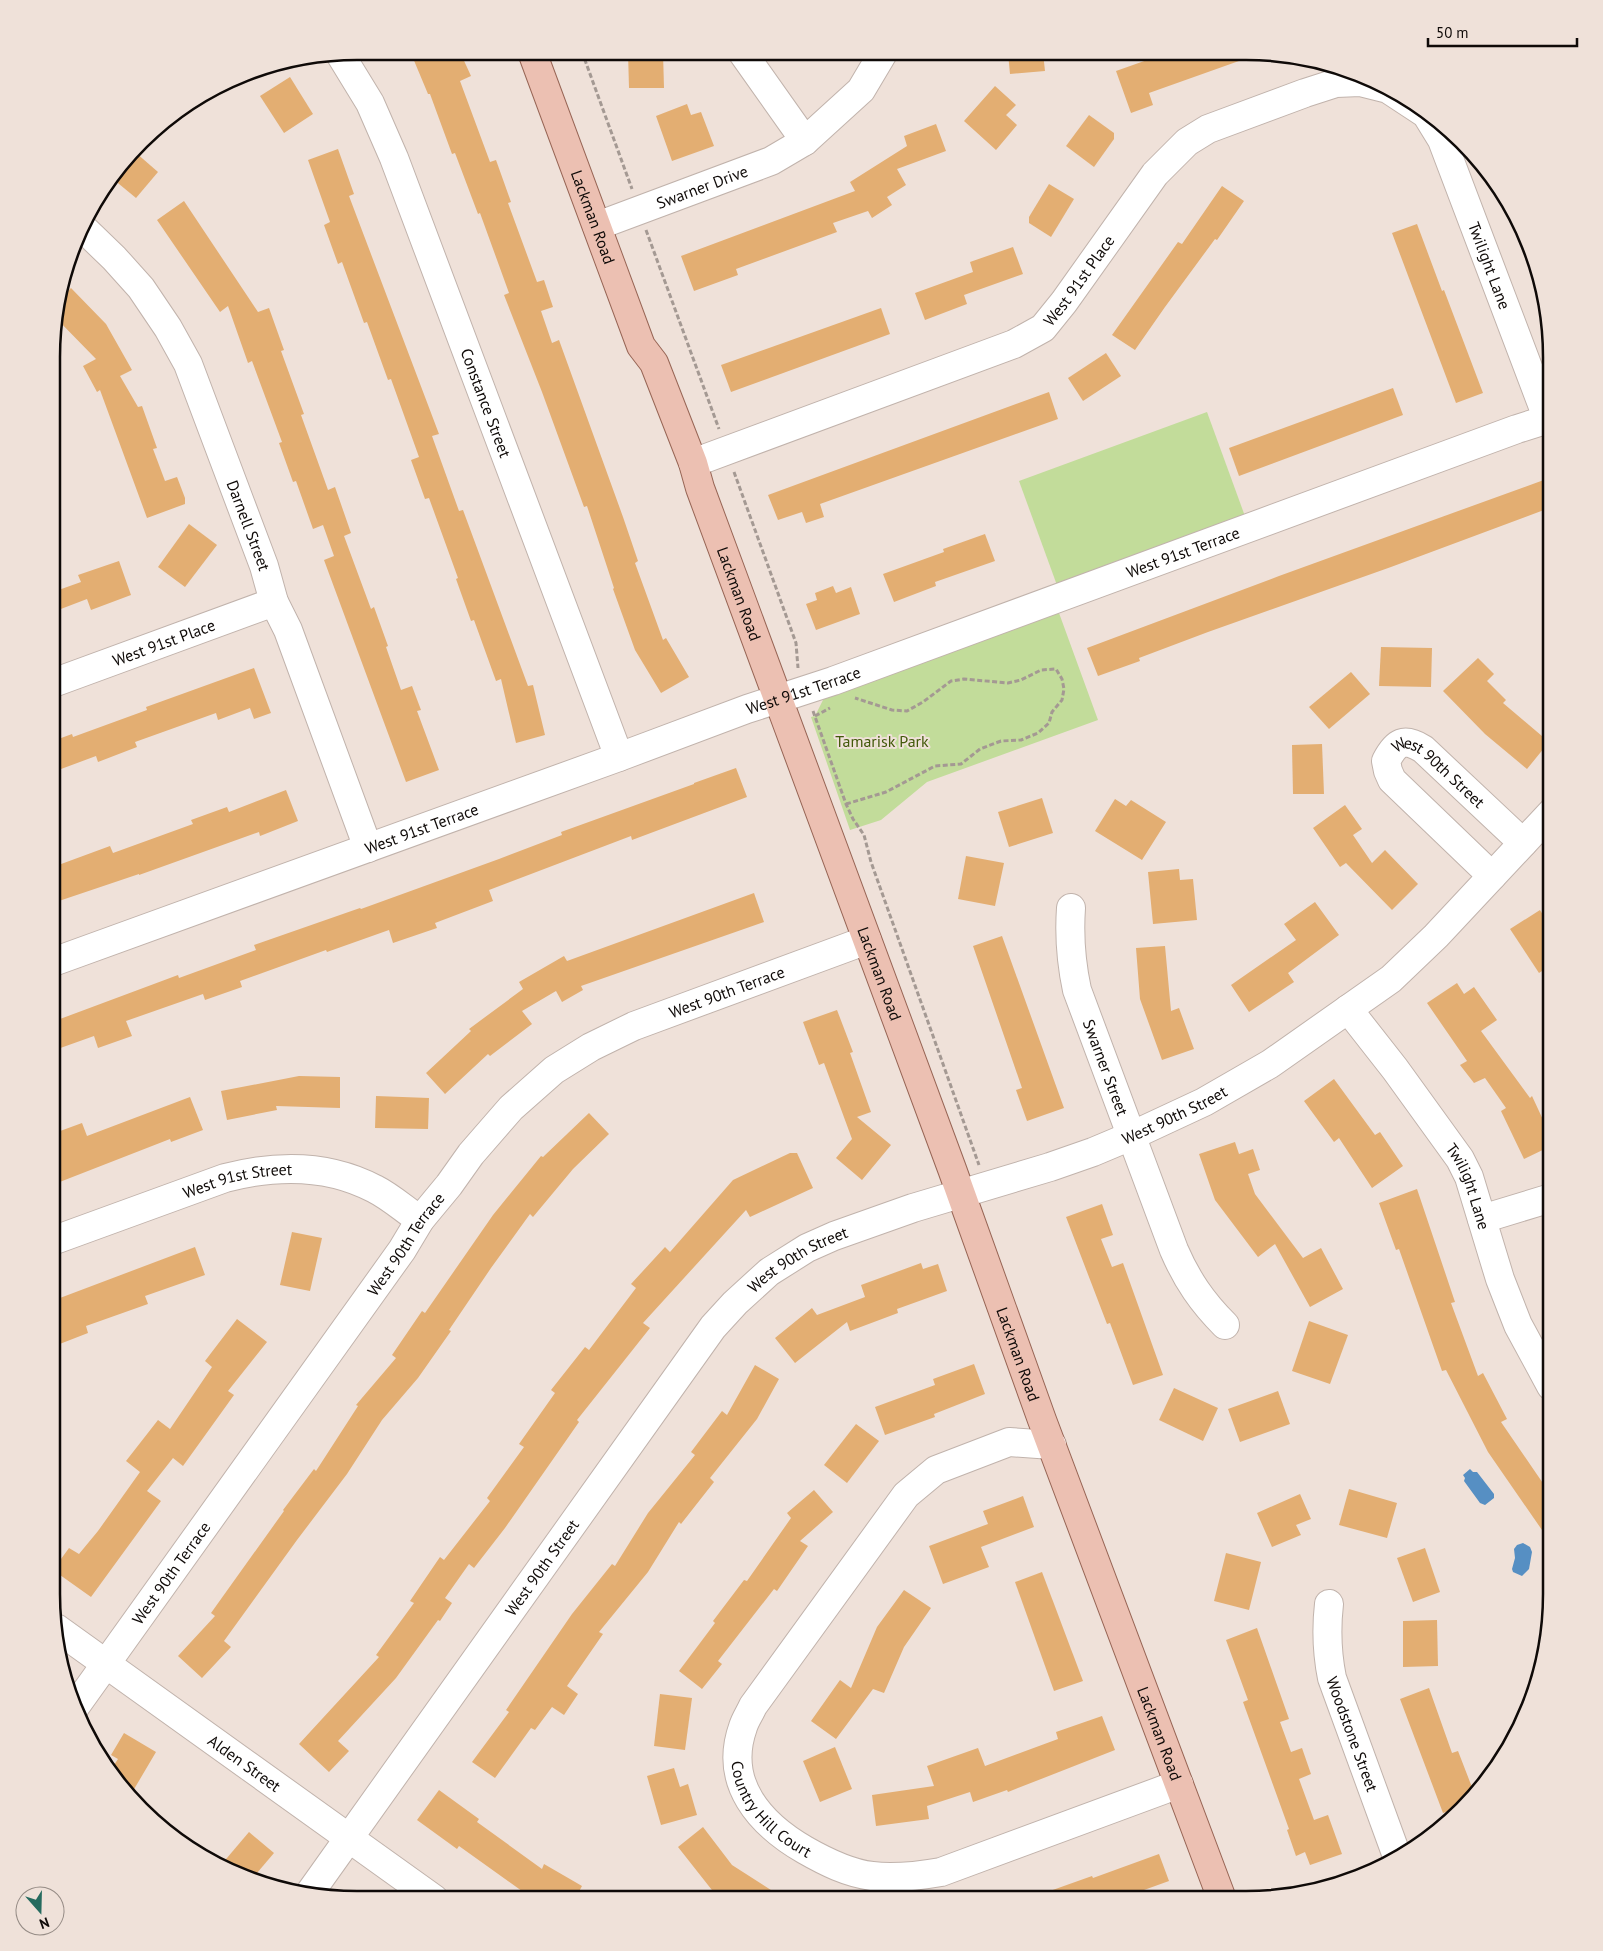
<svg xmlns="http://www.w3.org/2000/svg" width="1603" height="1951" viewBox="0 0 1603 1951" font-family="'PT Sans',sans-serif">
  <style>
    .green { fill: #c2dc9a }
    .water { fill: #568fc3 }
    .building { fill: #e3ae72 }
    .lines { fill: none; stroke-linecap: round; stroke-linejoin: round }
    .minor-casing { stroke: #c1b3ac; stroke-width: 30 }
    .major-casing { stroke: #976555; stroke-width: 30 }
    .path { stroke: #a49993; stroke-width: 3; stroke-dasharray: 5 2.5; stroke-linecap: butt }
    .minor { stroke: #fff; stroke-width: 28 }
    .major { stroke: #ecc0b2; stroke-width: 28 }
    .labels { text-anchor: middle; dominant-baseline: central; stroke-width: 4; stroke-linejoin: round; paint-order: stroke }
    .street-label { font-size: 16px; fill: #0f0a08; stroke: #efe1d9 }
    .park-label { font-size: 16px; fill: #42590a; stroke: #efe1d9 }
    .rim { fill: none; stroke: #0f0a08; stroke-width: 2.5 }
  </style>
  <rect width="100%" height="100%" fill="#efe1d9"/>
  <g class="green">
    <path d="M1207,412L1246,519L1058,588L1019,481Z"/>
    <path d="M1059,613L1098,720L927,782L881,820L850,830L811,717L815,716L824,698Z"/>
  </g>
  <g class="water">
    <path d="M1470,1469L1473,1472H1477L1494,1494V1498L1485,1505L1480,1503L1464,1481L1465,1478L1463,1475Z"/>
    <path d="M1523,1543L1530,1547L1532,1552L1529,1569L1522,1576L1513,1572L1512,1569L1515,1558L1514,1549L1517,1545Z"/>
  </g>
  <g class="building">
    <path d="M410,51L460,52L471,76L460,81L490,162L496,160L511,202L508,203L537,282L544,280L553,307L541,311L552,343L559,340L623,517L638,561L635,563L663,640L666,638L689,677L661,693L635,650L613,589L614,588L587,506L584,507L542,392L504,295L509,293L480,213L478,214L455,153L452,154L430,94H428Z"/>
    <path d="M628,52H663L664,88H629Z"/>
    <path d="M1008,53H1043L1045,71L1010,74Z"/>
    <path d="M1164,54H1252L1253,56L1149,93L1153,105L1131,113L1116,71Z"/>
    <path d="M290,77L313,114L284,133L260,96Z"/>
    <path d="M995,86L1016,105L1006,115L1017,125L996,150L964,121Z"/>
    <path d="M687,104L691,115L701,112L714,146L672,161L656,116Z"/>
    <path d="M1089,115L1114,133V139L1094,167L1066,146Z"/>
    <path d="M936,124L946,151L897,169L906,185L887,197L892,205L872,218L868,211L833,223L837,232L736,269L738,275L694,291L681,256L855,191L850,182L907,146L904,136Z"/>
    <path d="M338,149L354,194L349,196L439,434L432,436L459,511L463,510L528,686L533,685L545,735L516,743L501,679L496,681L474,620L471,621L456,579L458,578L429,498L425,499L411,460L419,457L391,379L388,380L367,322L364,323L342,262L338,264L324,225L330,222L308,160Z"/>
    <path d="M135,152L158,172L136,198L113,179Z"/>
    <path d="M1049,184L1074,199L1051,237L1029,223V217Z"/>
    <path d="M1222,186L1244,201L1217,240L1215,239L1165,307L1135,350L1112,335L1178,242L1182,244Z"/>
    <path d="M184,201L258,312L269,308L284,350L281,351L304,414L301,415L328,490L335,487L351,533L344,536L371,609L374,607L388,646L386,647L401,690L412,686L421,710L417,711L439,770L406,782L324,560L334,556L323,525L313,529L296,481L293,482L279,443L282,442L252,361L248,363L228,306L220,312L157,220Z"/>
    <path d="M1417,224L1442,291L1444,290L1483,393L1456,403L1392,233Z"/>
    <path d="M1013,247L1023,274L964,295L967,304L925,320L915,293L973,272L970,262Z"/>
    <path d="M71,288L106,324L132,370L120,376L138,407L142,406L157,448L153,449L165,481L177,477L185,498V504L147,518L100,390L97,392L83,366L96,359L54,316L60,299Z"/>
    <path d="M881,308L890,334L731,392L721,365Z"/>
    <path d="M1106,353L1121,376L1083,401L1068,378Z"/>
    <path d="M1393,388L1403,415L1239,476L1229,448Z"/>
    <path d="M1049,392L1058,419L820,504L824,517L806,523L802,512L778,520L768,495Z"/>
    <path d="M1552,477V507L1391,567L1208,632L1139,658L1140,661L1098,676L1087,648L1279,576Z"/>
    <path d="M189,524L217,545L185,587L158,567Z"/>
    <path d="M985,534L995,561L935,582L936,586L894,602L883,574L944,552L943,549Z"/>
    <path d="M119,561L131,595L91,610L87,599L53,612V592L81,582L78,575Z"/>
    <path d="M833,586L836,593L851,587L860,614L816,630L806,604L817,600L815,593Z"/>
    <path d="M1381,647L1432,648L1431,687L1379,686Z"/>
    <path d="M1478,658L1494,674L1487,681L1506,700L1503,703L1549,742L1527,769L1485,734L1443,691Z"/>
    <path d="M254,668L271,713L254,719L250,708L218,720L216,713L135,742L137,747L98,762L96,756L53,772V741L72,734L73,737L147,710L146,707Z"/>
    <path d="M1351,672L1370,694L1329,729L1309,707Z"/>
    <path d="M1322,744L1324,794H1293L1292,745Z"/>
    <path d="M736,768L747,797L632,840L631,836L489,890L493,901L435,923L437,928L393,943L389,930L327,952L326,950L240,981L242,987L205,1000L203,994L126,1021L132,1036L98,1048L94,1036L52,1051V1022L178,975L179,978L256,950L254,945L360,908L361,909L499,859L562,835L561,832L694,784V783Z"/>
    <path d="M286,790L298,821L260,836L259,832L139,875V874L53,903V867L110,846L113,853L193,824L191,820L227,807L229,812Z"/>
    <path d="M1042,798L1053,833L1009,847L998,812Z"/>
    <path d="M1115,799L1126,806L1131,800L1166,822L1142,860L1095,831Z"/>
    <path d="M1345,805L1362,829L1353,835L1372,863L1385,850L1418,884L1392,910L1346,863L1340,867L1313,828Z"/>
    <path d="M966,856L1004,863L995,906L958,899Z"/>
    <path d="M1179,869L1180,880L1193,879L1197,920L1153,924L1148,872Z"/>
    <path d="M754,893L764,922L581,986L583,990L562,1002L556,991L522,1011L532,1024L490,1056L488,1054L445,1094L426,1073L471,1031L469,1029L523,989L519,982L564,956L567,961Z"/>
    <path d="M1315,902L1339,935L1288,973L1294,982L1249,1012L1231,985L1296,940L1284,924Z"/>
    <path d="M1540,910L1551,928V965L1539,973L1510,929Z"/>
    <path d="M1002,936L1064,1108L1027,1121L1016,1090L1022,1088L973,946Z"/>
    <path d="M1165,946L1171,1011L1179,1008L1194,1049L1162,1060L1140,999L1136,948Z"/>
    <path d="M1457,983L1464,994L1474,987L1497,1020L1481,1031L1530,1098L1532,1096L1551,1137V1146L1524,1159L1501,1111L1506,1108L1485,1078L1474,1083L1460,1065L1467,1061L1427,1003Z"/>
    <path d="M837,1010L853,1052L850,1053L871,1112L857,1117L891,1145L862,1180L836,1158L852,1139L824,1063L819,1065L803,1022Z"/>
    <path d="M299,1076L340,1077V1108L276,1106L277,1110L227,1120L221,1091Z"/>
    <path d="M1334,1079L1375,1135L1380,1132L1403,1166L1372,1188L1339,1138L1334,1142L1304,1101Z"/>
    <path d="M376,1096L429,1098L428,1129L375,1128Z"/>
    <path d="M190,1097L203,1130L171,1142L170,1139L52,1185V1134L82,1123L87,1136Z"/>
    <path d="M589,1113L609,1134L573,1169L533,1217L530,1214L491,1268L449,1330L451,1331L418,1378L382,1420L347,1474L297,1540L224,1641L231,1647L202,1678L178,1656L215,1616L211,1613L284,1511L283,1510L314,1469L316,1471L358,1406L356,1405L396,1358L392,1355L422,1311L425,1313L493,1215L541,1156L543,1157Z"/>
    <path d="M1235,1142L1239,1154L1253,1149L1260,1170L1248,1174L1255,1194L1303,1258L1321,1248L1343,1289L1310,1307L1275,1244L1258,1257L1215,1200L1199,1154Z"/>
    <path d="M790,1153H797L813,1188L750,1217L746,1210L643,1323L650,1328L577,1420L579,1422L505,1528L474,1568L469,1564L445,1598L452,1603L440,1621L438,1620L396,1678L338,1741L349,1751L329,1772L299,1744L379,1657L376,1655L414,1603L410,1601L440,1557L444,1560L490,1501L487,1498L524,1447L519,1444L555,1393L551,1390L585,1347L589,1350L636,1288L631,1284L665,1247L670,1252L733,1180Z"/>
    <path d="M1417,1189L1455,1302L1451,1303L1478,1376L1483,1373L1507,1419L1501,1422L1551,1495V1543L1488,1452L1446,1370L1442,1371L1399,1249L1396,1250L1379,1203Z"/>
    <path d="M1102,1204L1113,1235L1101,1239L1112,1267L1123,1263L1163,1375L1133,1385L1110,1323L1107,1324L1066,1217Z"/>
    <path d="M292,1232L322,1238L310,1291L280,1285Z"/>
    <path d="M195,1247L205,1275L145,1296L148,1304L86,1326L88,1333L52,1347V1301Z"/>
    <path d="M921,1263L923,1269L938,1264L947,1291L897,1309L898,1313L850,1331L847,1322L795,1363L775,1338L812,1308L817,1315L865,1297L861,1285Z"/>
    <path d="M237,1319L267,1342L228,1391L234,1395L183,1466L173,1458L147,1491L161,1501L91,1597L53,1570L69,1548L79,1554L98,1531L140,1472L126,1461L158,1420L170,1429L212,1367L205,1361Z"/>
    <path d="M1309,1321L1348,1335L1330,1384L1292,1371Z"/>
    <path d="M974,1364L985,1394L934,1414L935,1417L885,1435L875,1407L935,1385L933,1379Z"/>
    <path d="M755,1365L779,1379L757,1419L710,1478L714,1482L681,1524L679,1522L648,1572L599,1632L603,1634L567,1686L578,1694L564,1715L552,1707L535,1730L531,1728L495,1778L472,1762L509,1712L506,1710L572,1614L612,1564L615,1566L648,1513L695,1455L691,1452L722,1411L727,1415Z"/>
    <path d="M1174,1388L1218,1408L1203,1441L1159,1420Z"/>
    <path d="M1278,1391L1290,1424L1240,1442L1228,1409Z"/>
    <path d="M856,1424L879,1441L847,1483L824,1465Z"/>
    <path d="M1349,1489L1397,1503L1387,1538L1339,1525Z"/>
    <path d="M814,1490L833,1512L800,1541L808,1546L777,1591L774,1589L718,1661L722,1664L702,1689L679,1671L715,1623L713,1621L744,1580L747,1581L791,1518L787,1513Z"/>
    <path d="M1300,1494L1311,1519L1296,1525L1301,1535L1272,1547L1257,1513Z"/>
    <path d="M1023,1496L1034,1527L981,1547L989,1567L943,1584L929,1546L988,1524L983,1511Z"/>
    <path d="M1425,1548L1440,1592L1413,1602L1397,1558Z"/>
    <path d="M1226,1553L1261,1562L1249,1610L1214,1601Z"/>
    <path d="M1042,1572L1083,1681L1054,1691L1015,1582Z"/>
    <path d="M904,1590L931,1608L904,1647L884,1693L873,1689L836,1739L811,1721L840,1680L851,1688L877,1627Z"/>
    <path d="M1437,1620L1438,1666L1403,1667V1621Z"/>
    <path d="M1257,1628L1289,1719L1280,1722L1291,1752L1302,1748L1311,1774L1299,1779L1314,1820L1328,1815L1342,1854L1310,1865L1305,1852L1296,1856L1287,1830L1289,1829L1243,1702L1248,1700L1226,1640Z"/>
    <path d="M1429,1688L1452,1753L1458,1751L1475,1795L1468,1804L1443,1813L1400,1699Z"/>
    <path d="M660,1694L692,1698L685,1750L654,1746Z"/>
    <path d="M1102,1716L1115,1750L1008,1792L1007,1790L973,1802L970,1792L927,1806L929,1819L876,1826L872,1795L934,1786L927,1766L978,1748L985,1766L1058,1739L1056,1732Z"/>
    <path d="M124,1733L156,1752L130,1796L110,1771L118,1759L111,1755Z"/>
    <path d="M835,1747L852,1789L820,1802L803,1761Z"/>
    <path d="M674,1768L680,1787L688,1784L697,1815L661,1825L647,1776Z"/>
    <path d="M439,1790L479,1819L477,1822L542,1869L544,1864L582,1886L575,1899H533L459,1846L457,1849L417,1820Z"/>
    <path d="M703,1827L732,1865L785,1899H719L678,1847Z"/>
    <path d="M249,1832L274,1853L251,1880L221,1865Z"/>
    <path d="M1159,1854L1169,1881L1119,1899H1034L1033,1897L1092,1876L1093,1878Z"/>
  </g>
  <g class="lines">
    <defs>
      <g id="minor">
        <path d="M742,52L805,141"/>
        <path id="s1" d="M340,54L370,103L394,158L619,757"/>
        <path id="s2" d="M597,226L771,161L805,141L861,90L883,53"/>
        <path id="s3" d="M84,229L114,258L141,288L168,328L188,364L264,566L274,602L288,630L368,848"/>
        <path id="s4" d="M693,463L1014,344L1043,328L1064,302L1155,174L1187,142L1208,129L1305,93L1336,83L1360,82L1388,89L1426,114L1442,140L1548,420"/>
        <path id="s5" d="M53,683L274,602"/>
        <path id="s6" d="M1492,876L1392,780L1388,771L1386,761C1396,742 1404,737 1423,749L1523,843"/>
        <path id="s7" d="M1071,908C1069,936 1071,962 1077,990L1174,1250C1187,1280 1202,1302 1225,1325"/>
        <path id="s8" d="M53,962L619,757L747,709L833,681L1517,429L1552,418"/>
        <path id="s9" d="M1348,1009L1395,1069L1460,1159L1469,1177L1500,1279L1518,1325L1551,1386"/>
        <path d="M1482,1219L1551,1198"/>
        <path id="s10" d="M52,1241L225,1178C275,1165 328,1164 375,1189C391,1197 405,1210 420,1220"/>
        <path id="s11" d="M1052,1445L1009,1442L936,1470L906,1495L753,1706C750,1713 745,1720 743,1727C723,1783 760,1824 805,1850C826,1862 848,1873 872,1876C895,1879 918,1876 941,1872L1179,1784"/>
        <path id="s12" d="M1329,1604C1326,1630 1327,1653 1332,1678L1398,1859"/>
        <path id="s13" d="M56,1628L434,1899"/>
        <path id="s14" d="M75,1707L402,1250L420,1220L449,1185L471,1154L511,1108L554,1070L591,1047L634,1026L867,940"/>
        <path id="s15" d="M309,1894L713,1327L735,1303L769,1272L807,1248L834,1236L913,1208L1050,1167L1093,1152L1131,1136L1204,1102L1270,1064L1391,979L1436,936L1552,812"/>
      </g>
      <g id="major">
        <path id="s16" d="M532,52L641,346L654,363L693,463L700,488L952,1169L1042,1420L1222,1899"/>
      </g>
    </defs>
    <use href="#minor" class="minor-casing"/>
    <use href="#major" class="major-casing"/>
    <g class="path">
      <path d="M582,52L632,189"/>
      <path d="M646,230L719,429"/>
      <path d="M734,472L796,643L798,668"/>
      <path d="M813,711L846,804L853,819L864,835L871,862L979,1165"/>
      <path d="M815,716L830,708"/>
      <path d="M846,804L886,792L935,766L961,764L980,749L1001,741L1021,740L1038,733L1049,723L1052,712L1062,700L1064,689L1062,679L1056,669L1041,670L1021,680L1008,683L964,679L951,681L923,702L907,711L892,710L855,698"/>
    </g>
    <use href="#minor" class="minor"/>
    <use href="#major" class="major"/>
  </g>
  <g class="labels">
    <g class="street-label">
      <text stroke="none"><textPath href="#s2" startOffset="112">Swarner Drive</textPath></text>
      <text stroke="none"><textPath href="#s16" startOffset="176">Lackman Road</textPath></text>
      <text stroke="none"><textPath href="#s4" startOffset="1035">Twilight Lane</textPath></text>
      <text stroke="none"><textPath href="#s4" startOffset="435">West 91st Place</textPath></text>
      <text stroke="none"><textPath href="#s1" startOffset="379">Constance Street</textPath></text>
      <text stroke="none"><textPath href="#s3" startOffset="344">Darnell Street</textPath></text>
      <text stroke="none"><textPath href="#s8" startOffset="1202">West 91st Terrace</textPath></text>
      <text stroke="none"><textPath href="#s16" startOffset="581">Lackman Road</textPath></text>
      <text stroke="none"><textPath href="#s5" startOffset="118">West 91st Place</textPath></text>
      <text stroke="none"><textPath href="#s8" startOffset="798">West 91st Terrace</textPath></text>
      <text stroke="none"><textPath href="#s6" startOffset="230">West 90th Street</textPath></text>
      <text stroke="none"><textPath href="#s8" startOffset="392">West 91st Terrace</textPath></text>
      <text stroke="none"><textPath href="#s16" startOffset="986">Lackman Road</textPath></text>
      <text stroke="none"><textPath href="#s14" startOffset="989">West 90th Terrace</textPath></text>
      <text stroke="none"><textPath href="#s7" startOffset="165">Swarner Street</textPath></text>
      <text stroke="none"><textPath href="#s15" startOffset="1211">West 90th Street</textPath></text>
      <text stroke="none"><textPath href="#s10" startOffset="196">West 91st Street</textPath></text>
      <text stroke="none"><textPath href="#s9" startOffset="216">Twilight Lane</textPath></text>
      <text stroke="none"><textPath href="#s14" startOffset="569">West 90th Terrace</textPath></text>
      <text stroke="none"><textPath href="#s15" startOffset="806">West 90th Street</textPath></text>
      <text stroke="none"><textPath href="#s16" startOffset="1391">Lackman Road</textPath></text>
      <text stroke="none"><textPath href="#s15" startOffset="401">West 90th Street</textPath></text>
      <text stroke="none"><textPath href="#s14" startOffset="165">West 90th Terrace</textPath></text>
      <text stroke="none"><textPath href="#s16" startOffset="1796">Lackman Road</textPath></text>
      <text stroke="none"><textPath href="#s12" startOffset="134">Woodstone Street</textPath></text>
      <text stroke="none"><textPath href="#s13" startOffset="232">Alden Street</textPath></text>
      <text stroke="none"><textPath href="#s11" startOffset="540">Country Hill Court</textPath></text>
    </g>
    <g class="park-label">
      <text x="882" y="741">Tamarisk Park</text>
    </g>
  </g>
  <path d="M0 0H1603V1951H0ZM357 60H1246A297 297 0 0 1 1543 357V1594A297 297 0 0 1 1246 1891H357A297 297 0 0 1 60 1594V357A297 297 0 0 1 357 60Z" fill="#efe1d9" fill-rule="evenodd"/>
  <path class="rim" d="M357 60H1246A297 297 0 0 1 1543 357V1594A297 297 0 0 1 1246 1891H357A297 297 0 0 1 60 1594V357A297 297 0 0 1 357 60Z"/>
  <g transform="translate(40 1911) rotate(160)"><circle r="24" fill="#efe1d9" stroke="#958b85"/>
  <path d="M0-4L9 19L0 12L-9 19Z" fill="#266b5f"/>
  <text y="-8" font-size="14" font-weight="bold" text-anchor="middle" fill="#0f0a08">N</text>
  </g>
  <path d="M1428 38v8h149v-8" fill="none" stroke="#0f0a08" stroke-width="2.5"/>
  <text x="1436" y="38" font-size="15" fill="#0f0a08" stroke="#efe1d9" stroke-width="4" paint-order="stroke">50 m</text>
</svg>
